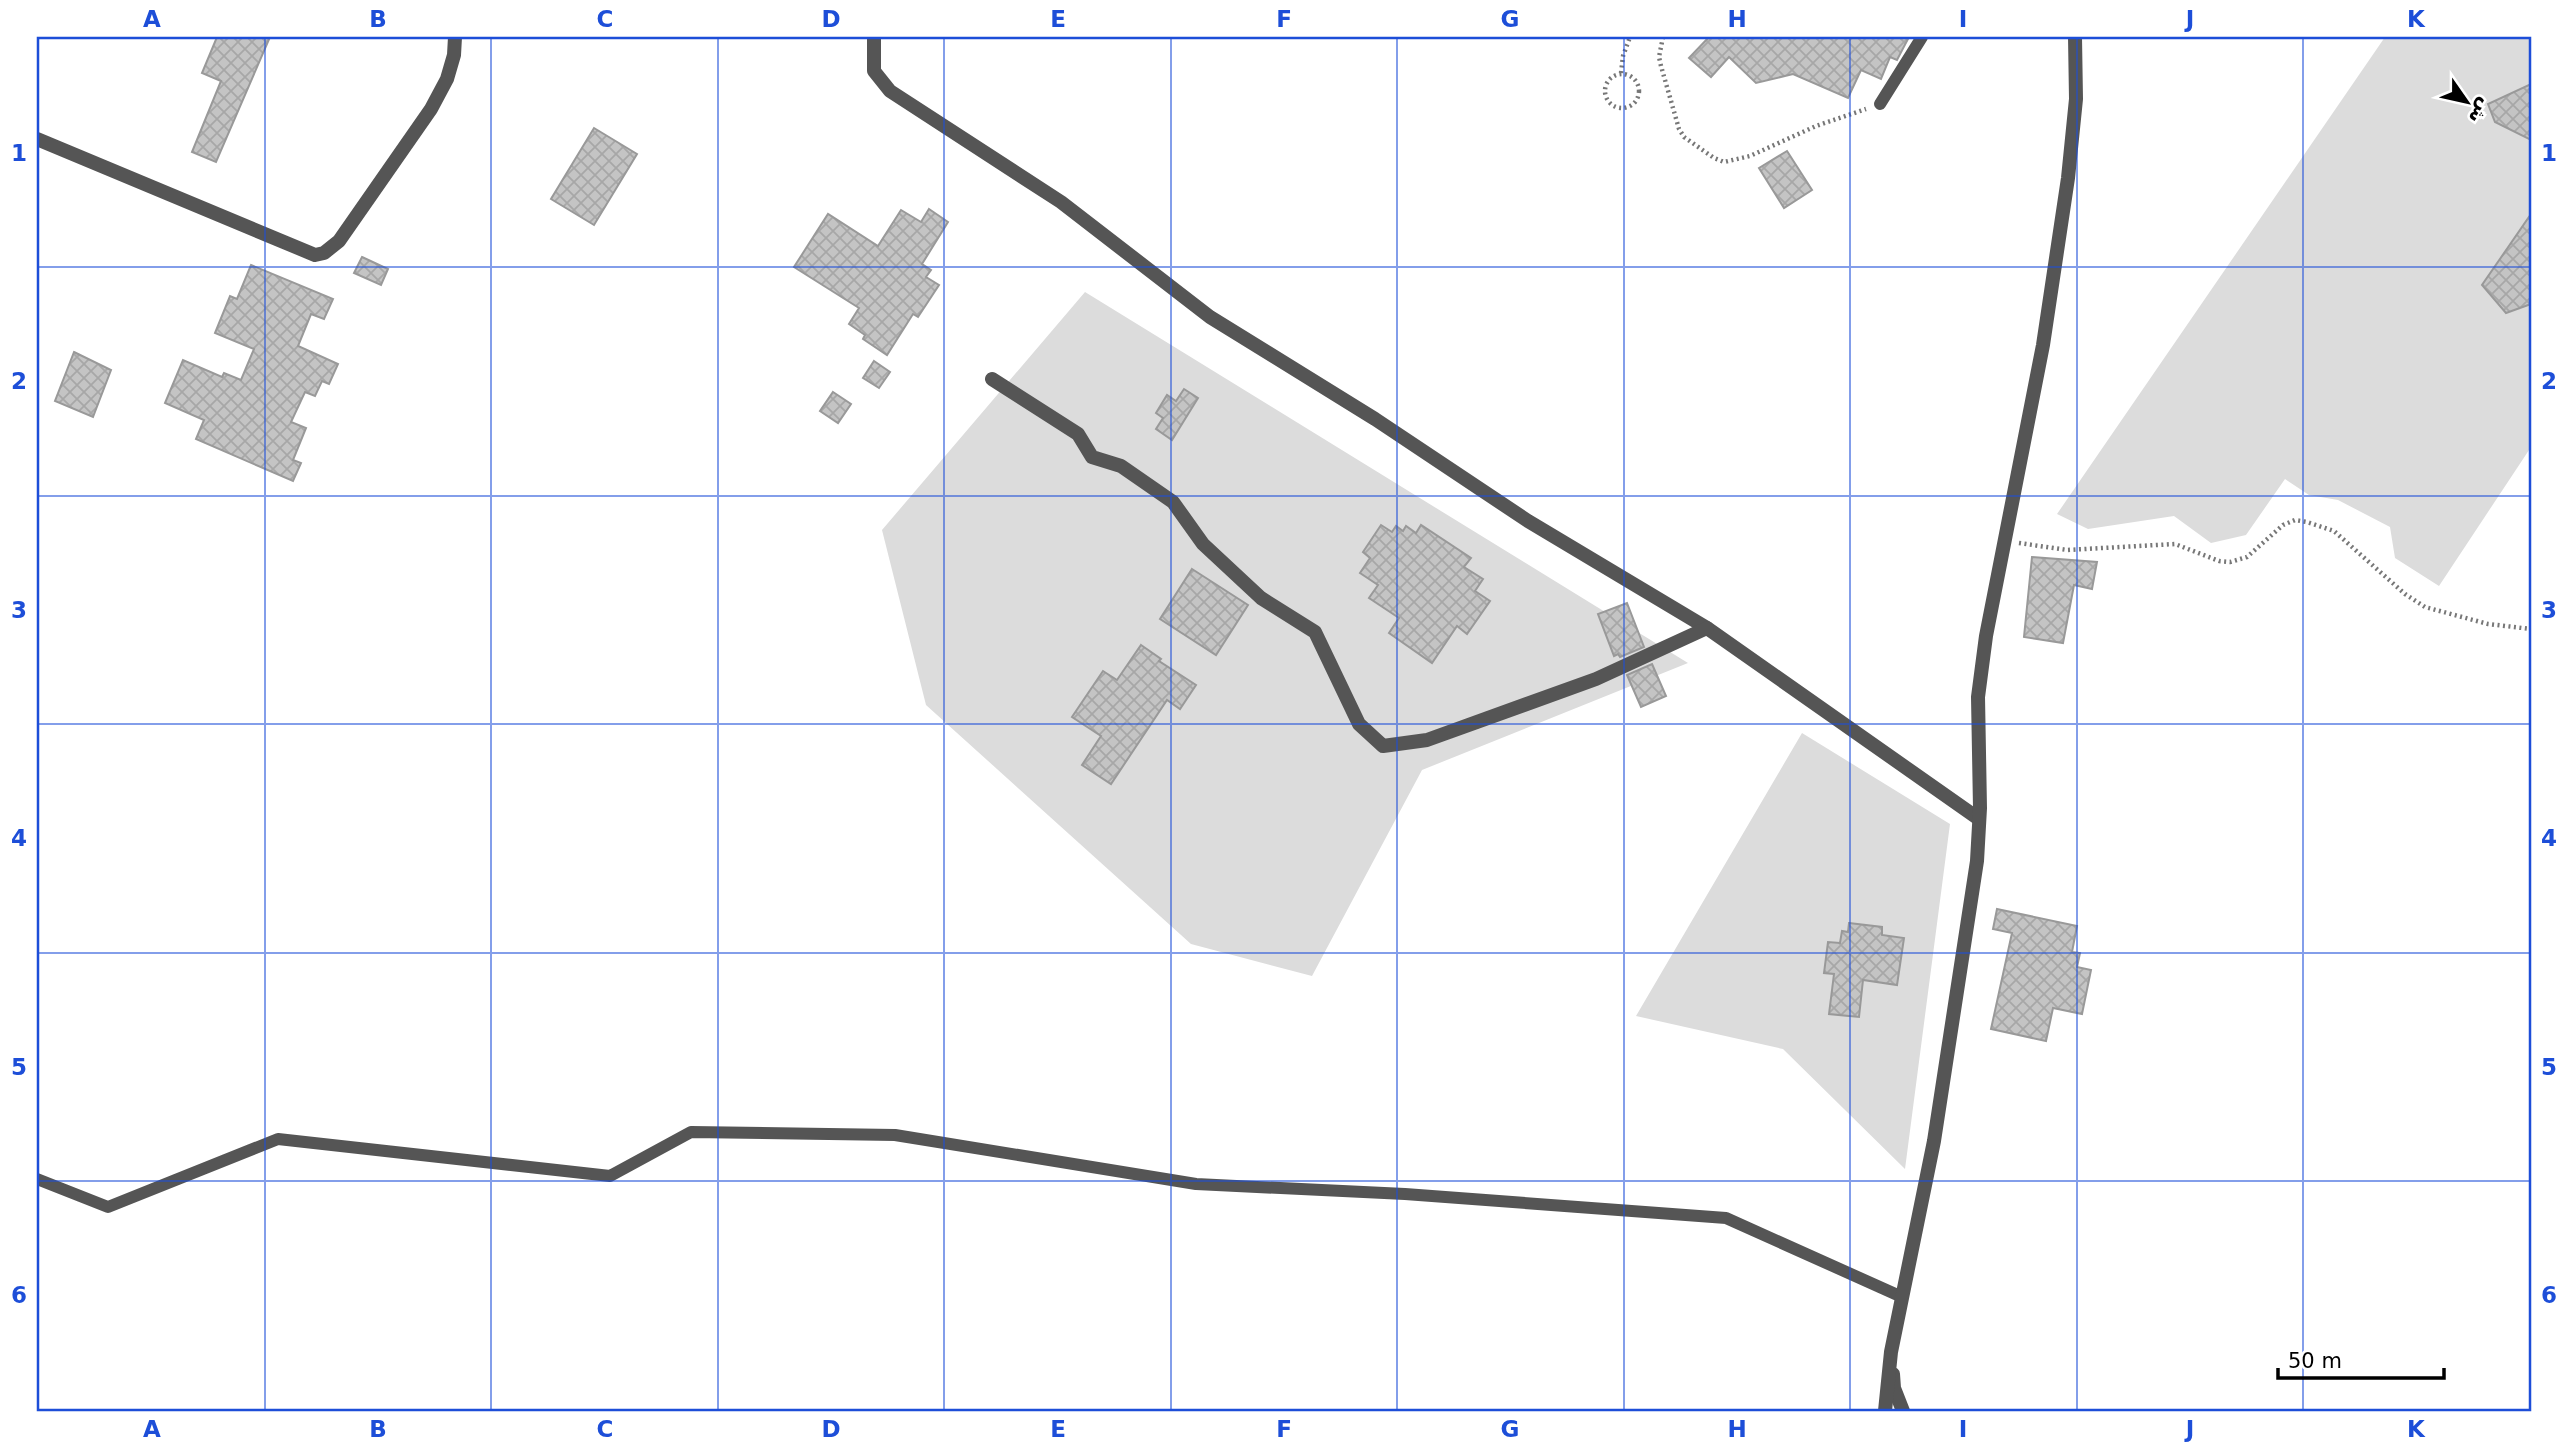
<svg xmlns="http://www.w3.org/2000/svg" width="2568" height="1448" viewBox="0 0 2568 1448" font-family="'DejaVu Sans','Noto Naskh Arabic',sans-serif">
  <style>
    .green { fill: #dcdcdc }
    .building { fill: url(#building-cross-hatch); stroke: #999; stroke-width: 2 }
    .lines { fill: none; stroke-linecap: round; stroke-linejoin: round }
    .path { stroke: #777; stroke-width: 4.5; stroke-dasharray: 2 3.5; stroke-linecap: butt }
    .service { stroke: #555; stroke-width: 12 }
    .minor { stroke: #555; stroke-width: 14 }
    .grid { fill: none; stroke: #1d4ed8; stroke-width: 2; stroke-opacity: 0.55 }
    .neatline { fill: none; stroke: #1d4ed8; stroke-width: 2.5 }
    .grid-label { font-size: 23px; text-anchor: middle; font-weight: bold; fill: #1d4ed8 }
  </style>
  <defs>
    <pattern id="building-cross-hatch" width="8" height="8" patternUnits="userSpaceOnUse" patternTransform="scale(1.75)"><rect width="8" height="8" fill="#c4c4c4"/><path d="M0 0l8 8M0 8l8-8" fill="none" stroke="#a7a7a7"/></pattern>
  </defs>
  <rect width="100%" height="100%" fill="#fff"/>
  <g class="green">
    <path d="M2385,37H2531V447L2439,586L2395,558L2390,527L2338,500L2309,495L2285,479L2246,535L2211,543L2174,516L2088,529L2057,514Z"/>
    <path d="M1085,292L1688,663L1422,770L1312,976L1191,944L926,705L882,530Z"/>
    <path d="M1802,733L1950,824L1905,1169L1783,1049L1636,1016Z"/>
  </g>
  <g class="building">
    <path d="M217,37H270L216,162L192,152L221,81L202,73Z"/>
    <path d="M1709,37H1909L1897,60L1890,57L1881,79L1861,70L1848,98L1793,74L1756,83L1729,57L1711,77L1689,58Z"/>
    <path d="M2531,84V140L2495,122L2488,104Z"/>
    <path d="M594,128L637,154L594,225L551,199Z"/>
    <path d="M1787,151L1812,190L1784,208L1759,168Z"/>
    <path d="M929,209L948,222L922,264L931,270L926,277L939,285L918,317L913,314L887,355L863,339L865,335L849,324L859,308L794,267L828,214L878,246L901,210L921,222Z"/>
    <path d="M2531,214V304L2506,313L2482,285Z"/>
    <path d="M362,257L388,269L381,285L354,273Z"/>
    <path d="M251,265L333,299L324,319L311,314L298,346L338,364L329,384L322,381L315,396L305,392L291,422L306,428L293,460L301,463L293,481L196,439L204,420L165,403L183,360L222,377L224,373L241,380L254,349L215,333L230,296L237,299Z"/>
    <path d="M74,352L111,370L93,417L55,401Z"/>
    <path d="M874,361L890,372L879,388L863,378Z"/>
    <path d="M1184,389L1198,398L1172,440L1156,429L1163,418L1156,413L1167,395L1176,401Z"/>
    <path d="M833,392L851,404L838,423L820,411Z"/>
    <path d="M1381,525L1392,532L1396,526L1403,531L1406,526L1416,533L1421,525L1471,558L1464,567L1483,579L1475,591L1490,601L1467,634L1457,626L1432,663L1389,633L1399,618L1369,598L1378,585L1360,573L1370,558L1363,552Z"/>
    <path d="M2032,557L2097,562L2092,589L2074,585L2063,643L2024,637Z"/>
    <path d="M1192,569L1248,605L1216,655L1160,619Z"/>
    <path d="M1627,603L1644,647L1620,657L1618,654L1614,656L1598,614Z"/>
    <path d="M1141,645L1161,659L1159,661L1196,685L1180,709L1167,700L1111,784L1082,765L1101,736L1072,717L1103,671L1117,680Z"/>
    <path d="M1652,664L1666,696L1641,707L1627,675Z"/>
    <path d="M1997,909L2077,926L2072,952L2080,953L2077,967L2091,970L2082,1014L2053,1008L2046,1041L1991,1029L2012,933L1993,929Z"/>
    <path d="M1849,923L1882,927V935L1904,938L1897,985L1863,980L1859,1017L1829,1014L1834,974L1824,973L1828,942L1840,943L1842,931L1848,932Z"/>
  </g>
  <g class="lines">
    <g class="path">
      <path d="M1663,37L1659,57L1661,66L1679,129L1684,137L1714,158L1724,162L1750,156L1816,126L1866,109"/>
      <path d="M1621,73L1623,56L1630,37"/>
      <circle cx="1622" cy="91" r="17"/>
      <path d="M2019,543L2067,550L2175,544L2219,561L2230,562L2247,557L2283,525L2295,520L2307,522L2334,531L2405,594L2425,607L2488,624L2531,629"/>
    </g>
    <g class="service">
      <path d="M1880,104L1922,37"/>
      <path d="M37,1179L108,1207L278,1139L610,1176L691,1132L895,1135L1196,1184L1405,1194L1726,1218L1902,1297"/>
    </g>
    <g class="minor">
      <path d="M874,37V71L890,91L1061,202L1210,317L1375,419L1528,521L1707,628L1979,819"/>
      <path d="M37,139L315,255L324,253L339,241L431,109L447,79L454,55L455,37"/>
      <path d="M992,379L1078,434L1092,457L1121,466L1173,502L1203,544L1261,598L1315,632L1359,724L1383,746L1427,740L1596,679L1707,628"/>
      <path d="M1893,1374L1894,1388L1903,1411"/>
      <path d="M1885,1411L1891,1352L1934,1141L1977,861L1980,808L1978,697L1986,636L2043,345L2068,178L2076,99L2075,37"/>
    </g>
  </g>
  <path class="grid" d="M265,37V1411M491,37V1411M718,37V1411M944,37V1411M1171,37V1411M1397,37V1411M1624,37V1411M1850,37V1411M2077,37V1411M2303,37V1411M37,267H2531M37,496H2531M37,724H2531M37,953H2531M37,1181H2531"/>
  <rect width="2568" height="1448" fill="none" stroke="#ffffff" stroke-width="77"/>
  <g transform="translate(2467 102) rotate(124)" stroke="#ffffff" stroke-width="5" paint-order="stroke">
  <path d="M0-5L12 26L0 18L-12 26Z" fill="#000000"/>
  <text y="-10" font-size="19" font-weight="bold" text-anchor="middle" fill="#000000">ش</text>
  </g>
  <path d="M2278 1368v10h166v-10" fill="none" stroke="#000000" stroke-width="3.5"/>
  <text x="2288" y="1368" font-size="21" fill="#000000" stroke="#ffffff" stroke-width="5" paint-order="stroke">50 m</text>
  <rect x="38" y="38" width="2492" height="1372" class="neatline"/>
  <g class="grid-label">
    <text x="152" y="27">A</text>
    <text x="378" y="27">B</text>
    <text x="605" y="27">C</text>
    <text x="831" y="27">D</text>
    <text x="1058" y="27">E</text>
    <text x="1284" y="27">F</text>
    <text x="1510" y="27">G</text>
    <text x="1737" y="27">H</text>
    <text x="1963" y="27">I</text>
    <text x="2190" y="27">J</text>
    <text x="2416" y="27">K</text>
    <text x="19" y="161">1</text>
    <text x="2549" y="161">1</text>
    <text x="19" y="389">2</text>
    <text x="2549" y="389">2</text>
    <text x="19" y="618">3</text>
    <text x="2549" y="618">3</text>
    <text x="19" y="846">4</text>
    <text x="2549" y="846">4</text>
    <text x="19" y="1075">5</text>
    <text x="2549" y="1075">5</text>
    <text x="19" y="1303">6</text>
    <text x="2549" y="1303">6</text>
    <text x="152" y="1437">A</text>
    <text x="378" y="1437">B</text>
    <text x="605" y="1437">C</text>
    <text x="831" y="1437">D</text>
    <text x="1058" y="1437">E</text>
    <text x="1284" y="1437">F</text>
    <text x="1510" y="1437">G</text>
    <text x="1737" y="1437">H</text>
    <text x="1963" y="1437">I</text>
    <text x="2190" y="1437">J</text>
    <text x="2416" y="1437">K</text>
  </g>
</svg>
